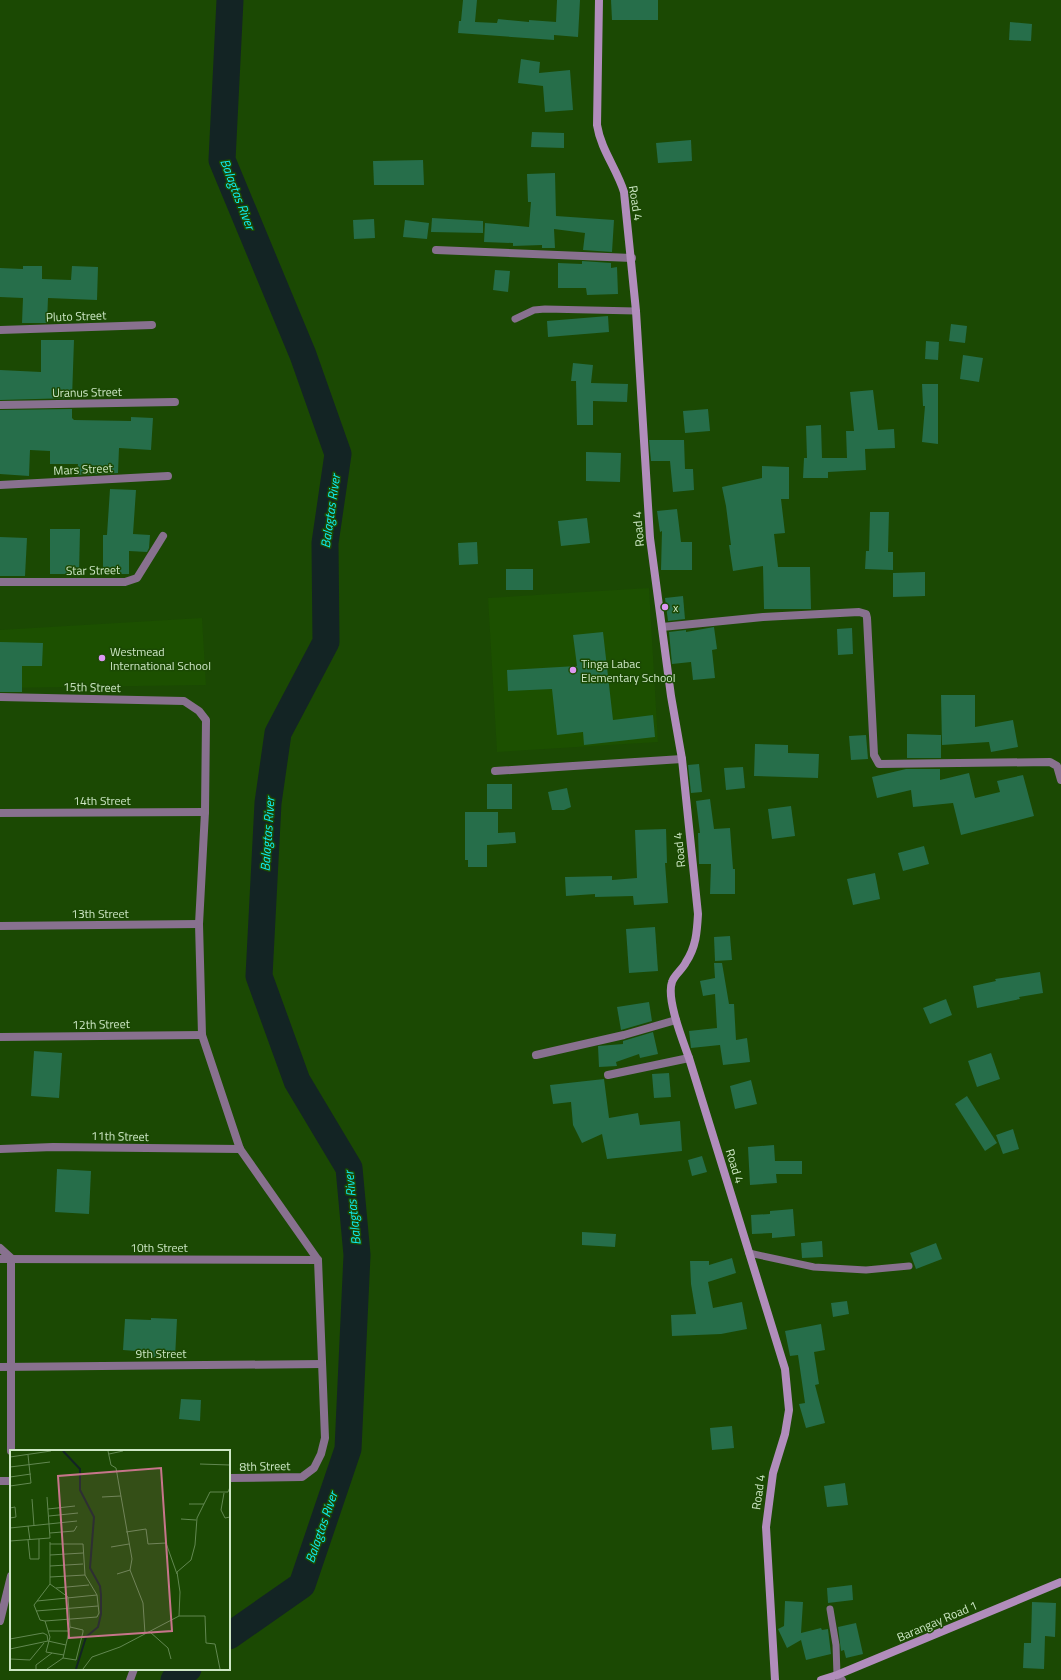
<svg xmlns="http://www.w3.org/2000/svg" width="1061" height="1680" viewBox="0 0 1061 1680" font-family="'Titillium Web',sans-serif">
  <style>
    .built { fill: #1c5000 }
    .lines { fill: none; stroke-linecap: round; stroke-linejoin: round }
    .river { stroke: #132424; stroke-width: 27 }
    .building { fill: #266e4a }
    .lane { stroke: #88718f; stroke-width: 7 }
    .street { stroke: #88718f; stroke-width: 8 }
    .secondary { stroke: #b18dbc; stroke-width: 8 }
    .poi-dot { fill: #dd98f3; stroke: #1b4903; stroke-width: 1.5 }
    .labels { text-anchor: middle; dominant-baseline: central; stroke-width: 3; stroke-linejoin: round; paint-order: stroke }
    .street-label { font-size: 12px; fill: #cde7c5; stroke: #1b4903 }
    .poi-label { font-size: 12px; fill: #cde7c5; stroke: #1b4903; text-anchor: start }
    .water-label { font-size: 13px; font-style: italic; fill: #0feef4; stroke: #1b4903 }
    .inset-river { fill: none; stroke: #132424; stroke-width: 2 }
    .inset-road { fill: none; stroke: #628851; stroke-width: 1 }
    .view { fill: #c7758b; fill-opacity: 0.15; stroke: #c7758b; stroke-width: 2 }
    .inset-edge { fill: none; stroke: #cde7c5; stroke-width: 2 }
  </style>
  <rect width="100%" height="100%" fill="#1b4903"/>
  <g class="built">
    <path d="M649,588L658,742L497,752L488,598Z"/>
    <path d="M202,618L206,685L0,688V630Z"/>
  </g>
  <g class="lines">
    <g class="river">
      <path d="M229,1636L302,1585L348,1449L357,1255L349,1168L297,1081L259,976L268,803L278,733L326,642L325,543L338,454L303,355L222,160L230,0"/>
      <path d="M174,1680L188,1669"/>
    </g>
  </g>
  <g class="building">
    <path d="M463,0H477L475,22L497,23L498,19L529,22V20L556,22L557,0H580L578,37L554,35V40L458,33L459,21H461Z"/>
    <path d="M611,0H658V20H612Z"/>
    <path d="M1010,22L1032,24L1031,41L1009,40Z"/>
    <path d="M521,59L540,62L539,73L570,70L573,110L545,112L543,86L518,83Z"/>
    <path d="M532,132L564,133V148L531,147Z"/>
    <path d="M691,140L692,161L658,163L656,143Z"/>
    <path d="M423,160L424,185H374L373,161Z"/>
    <path d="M555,173L556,216L614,220L612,252L583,250L585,233L554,229L555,248H542V245L513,246V243L484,242L485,223L529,227L531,202H528L527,174Z"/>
    <path d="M432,218L483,221V233L431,232Z"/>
    <path d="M374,219L375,238L354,239L353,220Z"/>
    <path d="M405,220L429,223L427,239L403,237Z"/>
    <path d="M582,261L611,263V268L617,267L618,294L587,295L586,288H558V263L582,264Z"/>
    <path d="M23,266H42V279L71,280L72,266L98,267L97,300L48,298L47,323H22L23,298L0,297V268L23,269Z"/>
    <path d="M495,270L510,271L508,292L493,290Z"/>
    <path d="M608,316L609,332L548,337L547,321Z"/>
    <path d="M951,324L967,326L965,343L949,341Z"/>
    <path d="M41,340H74L72,398L0,400V370L41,372Z"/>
    <path d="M926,341L939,342L938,360L925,359Z"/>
    <path d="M963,355L983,358L979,382L960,379Z"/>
    <path d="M573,363L593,365L591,383L628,384L627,402L593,401V425H577L576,381H571Z"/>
    <path d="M922,384H938V444L922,442L925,406H923Z"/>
    <path d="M873,390L878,430L894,429L895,448L865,449L866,470L828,472V478H803L804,458H807L806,426L821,425L822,458H847L846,431H854L850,392Z"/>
    <path d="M72,409V418L74,420L131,421V417L153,418L151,450L119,448L118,473L77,475L78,464H50V451L30,450L29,476L0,474V410Z"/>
    <path d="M708,409L710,431L685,433L683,411Z"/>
    <path d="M649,440H684L685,469H693L694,490L673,492L670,461H651Z"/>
    <path d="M586,452L621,453L620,482L586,481Z"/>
    <path d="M762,466L789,467V499H781L785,533L774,534L778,567H810L811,609H764L763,566L733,571L729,545H731L726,506L722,487L762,478Z"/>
    <path d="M110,489L136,490L133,534L150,535L149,548L147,552L129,551V574H103V535H107Z"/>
    <path d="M677,509L681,542H692V570H661L662,531L660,532L657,511Z"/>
    <path d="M870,512H889L888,552H893V570L865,569L866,551H869Z"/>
    <path d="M587,518L590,543L561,546L558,521Z"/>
    <path d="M50,529H80L79,574H50Z"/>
    <path d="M0,537L27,538L25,576H0Z"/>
    <path d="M477,542L478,564L459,565L458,543Z"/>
    <rect x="506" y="569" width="27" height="21"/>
    <path d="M925,572V596L893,597V573Z"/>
    <path d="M683,596L685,619L668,621L665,598Z"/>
    <path d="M714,627L717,649L712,650L715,678L693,680L691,662L672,664L669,632L686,630V632Z"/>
    <path d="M852,628L853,654L838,655L837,629Z"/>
    <path d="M603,632L613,720L653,715L655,737L584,745L583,732L557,735L552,689L508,691L507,670L577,666L573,635Z"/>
    <path d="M0,642L43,643L42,666H22V692H0Z"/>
    <path d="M941,695H975V727L1013,720L1018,747L991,752L989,742L942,745Z"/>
    <path d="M907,734L941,735V758H907Z"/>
    <path d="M866,735L868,759L851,760L849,736Z"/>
    <path d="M755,744L788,745V753L819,754L818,778L754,776Z"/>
    <path d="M699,764L702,792L691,793L688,765Z"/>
    <path d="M743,767L745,788L726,790L724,768Z"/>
    <path d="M906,769H940V780L969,773L975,798L1000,792L997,781L1023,775L1034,816L961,835L953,803L913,807L911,790L877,798L872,777Z"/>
    <rect x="487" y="784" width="25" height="25"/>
    <path d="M567,788L571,807L564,810H552L548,792Z"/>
    <path d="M710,799L714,829L730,828L733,869H735V894H710L711,864H699L698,833H700L696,801Z"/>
    <path d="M791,806L795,836L772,839L768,809Z"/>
    <path d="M465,812H498V833L515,832L516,843L487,845V867H468V860H465Z"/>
    <path d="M666,829L667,863H665L668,903L634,905L633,896L595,897V894L566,896L565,877L612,876V880L637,878L635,830Z"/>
    <path d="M924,846L929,864L903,871L898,853Z"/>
    <path d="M875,873L880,899L853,905L847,879Z"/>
    <path d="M655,927L658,971L629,973L626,929Z"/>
    <path d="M730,936L732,960L715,961L714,937Z"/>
    <path d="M714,963H722L729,1004H734L736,1040L747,1038L750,1062L723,1065L720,1045L691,1048L689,1031L717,1028L715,994L703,996L700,981L715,978Z"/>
    <path d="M1040,972L1043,993L1019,997L1020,999L977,1008L973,986L996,981L995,979Z"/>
    <path d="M946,999L952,1015L930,1024L923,1008Z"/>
    <path d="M649,1002L652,1021L621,1030L617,1007Z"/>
    <path d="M653,1032L658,1054L640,1058L639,1054L616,1062L617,1066L599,1067L598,1046L623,1044V1041Z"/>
    <path d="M34,1051L62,1053L59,1098L31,1096Z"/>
    <path d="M991,1053L1000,1079L977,1087L968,1061Z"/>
    <path d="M669,1073L671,1097L654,1098L652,1074Z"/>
    <path d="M604,1079L609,1118L638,1113L640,1125L680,1121L682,1151L607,1159L602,1134L582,1143L573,1125L571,1102L553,1104L550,1085Z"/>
    <path d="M751,1080L757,1104L735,1109L730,1086Z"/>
    <path d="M967,1096L997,1143L985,1151L955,1104Z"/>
    <path d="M1013,1129L1019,1149L1003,1154L996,1135Z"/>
    <path d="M774,1145L775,1161H802V1174H776L777,1183L750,1185L748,1147Z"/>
    <path d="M702,1156L707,1172L692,1176L688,1160Z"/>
    <path d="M57,1169L91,1171L89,1214L55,1212Z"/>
    <path d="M793,1209L795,1236L772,1238V1233L752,1234L751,1215L770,1214V1211Z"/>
    <path d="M582,1232L616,1234L615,1247L582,1245Z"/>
    <path d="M822,1241L823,1257L802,1258L801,1243Z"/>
    <path d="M936,1243L942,1259L916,1269L910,1253Z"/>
    <path d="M732,1258L736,1273L708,1282L713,1308L742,1302L747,1329L721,1334L672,1336L671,1315L696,1314L691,1284L690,1261H709V1265Z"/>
    <path d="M847,1301L849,1314L833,1317L831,1303Z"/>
    <path d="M151,1318L177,1319L175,1358L149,1357V1352L123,1350L125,1319L151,1320Z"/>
    <path d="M821,1324L825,1350L814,1352L819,1384L815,1385L825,1423L806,1428L799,1404L805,1403L798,1355L790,1356L785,1331Z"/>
    <path d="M181,1399L201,1400L200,1421L179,1419Z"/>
    <path d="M732,1426L734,1448L712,1450L710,1428Z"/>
    <path d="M845,1483L848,1505L827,1507L824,1486Z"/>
    <path d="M852,1585L853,1600L828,1603L827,1588Z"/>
    <path d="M785,1601L803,1602L801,1633L821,1628L822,1630L828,1629L831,1654L806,1660L801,1640L787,1648L778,1629L784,1626Z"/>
    <path d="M1032,1602L1056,1603L1055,1637L1045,1636L1044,1669L1023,1668L1024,1643H1031Z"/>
    <path d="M856,1623L863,1654L846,1658L844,1650L841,1651L838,1627Z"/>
  </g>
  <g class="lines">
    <g class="lane">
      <path d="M515,319L534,310L545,309L636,311"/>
      <path d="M749,1253L814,1267L866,1270L909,1266"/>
      <path d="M830,1609L836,1645L837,1675"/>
    </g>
    <g class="street">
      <path d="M436,250L632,258"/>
      <path d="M0,330L152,325"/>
      <path d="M0,405L175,402"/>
      <path d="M0,485L168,476"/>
      <path d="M0,582H125L137,578L163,536"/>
      <path d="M662,627L763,617L859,612L866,614L867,618L874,755L879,764L1050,762L1057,766L1061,780"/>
      <path d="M0,697L184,701L199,711L206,720L205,812L199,924L202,1035L240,1149L318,1260L325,1438L321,1454L314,1468L302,1477L229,1478"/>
      <path d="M495,771L682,759"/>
      <path d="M0,813L205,812"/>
      <path d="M0,926L199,924"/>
      <path d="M0,1037L202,1035"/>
      <path d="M536,1055L624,1035L676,1020"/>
      <path d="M608,1075L689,1058"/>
      <path d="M0,1149L53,1147L240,1149"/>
      <path d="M0,1248L11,1258V1451"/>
      <path d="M0,1259L318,1260"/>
      <path d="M0,1367L322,1364"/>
      <path d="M0,1481H11"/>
      <path d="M0,1621L11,1576"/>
      <path d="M837,1675L842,1680"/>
      <path d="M130,1680L134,1669"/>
    </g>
    <g class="secondary">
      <path d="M599,0L597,125C601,150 617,169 624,192L636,311L650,538L671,696L682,759L698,914C697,932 696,947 686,962C683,969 674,975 672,982C666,999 683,1041 689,1058L785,1369L789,1410L785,1434L773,1473L766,1527L775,1680"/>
      <path d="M821,1680L837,1675L1061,1582"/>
    </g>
  </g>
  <g class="poi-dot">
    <circle cx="665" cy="607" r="4"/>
    <circle cx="102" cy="658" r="4"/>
    <circle cx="573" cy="670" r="4"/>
  </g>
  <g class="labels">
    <g class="street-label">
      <text transform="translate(636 203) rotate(81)">Road 4</text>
      <text transform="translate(76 316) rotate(-2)">Pluto Street</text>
      <text transform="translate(87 392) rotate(-1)">Uranus Street</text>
      <text transform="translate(83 469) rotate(-3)">Mars Street</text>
      <text transform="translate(638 529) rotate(-95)">Road 4</text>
      <text transform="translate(93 570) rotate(-1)">Star Street</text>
      <text transform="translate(92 687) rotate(1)">15th Street</text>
      <text x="102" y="800">14th Street</text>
      <text transform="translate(679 850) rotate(-96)">Road 4</text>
      <text x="100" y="913">13th Street</text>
      <text transform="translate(101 1024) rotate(-1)">12th Street</text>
      <text transform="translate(120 1136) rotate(1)">11th Street</text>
      <text transform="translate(735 1166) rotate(73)">Road 4</text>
      <text x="159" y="1247">10th Street</text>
      <text x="161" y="1353">9th Street</text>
      <text transform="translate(265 1466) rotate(-1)">8th Street</text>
      <text transform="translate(758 1492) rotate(-82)">Road 4</text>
      <text transform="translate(937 1621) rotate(-23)">Barangay Road 1</text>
    </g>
    <g class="poi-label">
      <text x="673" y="607">x</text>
      <text x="110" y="651">Westmead<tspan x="110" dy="14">International School</tspan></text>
      <text x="581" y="663">Tinga Labac<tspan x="581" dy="14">Elementary School</tspan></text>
    </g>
    <g class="water-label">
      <text transform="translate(238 194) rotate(69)">Balagtas River</text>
      <text transform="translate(330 511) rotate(-82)">Balagtas River</text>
      <text transform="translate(267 834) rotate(-86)">Balagtas River</text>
      <text transform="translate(352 1208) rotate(-96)">Balagtas River</text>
      <text transform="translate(321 1527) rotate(-71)">Balagtas River</text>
    </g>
  </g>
  <g transform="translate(10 1450)">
    <rect width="220" height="220" fill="#1b4903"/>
    <path class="inset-river" d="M53,1L70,19V40L84,67L80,118L90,136L91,145V164L88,177L76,187L66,219"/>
    <path class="inset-road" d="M98,1L101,15L106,18L122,109L120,120L133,153L135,184M99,4L113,1M0,7L41,1M190,14L220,15M0,17L40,12M0,27L21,24M0,36L21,33L18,5M214,43L211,60L215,68L220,67M92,47L111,46M22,49L24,76M179,54H194M0,58L5,57L6,67L0,68M38,59L65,56M39,66L68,63M171,69L186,70M18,76L20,90M0,78L67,71M116,82L136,79L138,94L156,93L167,124M40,83L64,81L67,76M18,90L20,109H29V89M0,91L40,88L37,47M40,92V134L24,155L30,170L35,171L40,187L36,202L54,205M101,97L119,94M40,105L73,103M40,116L73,114M107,124L120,120M40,127L75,125M46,138L79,135M27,151L87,145M26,161L88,156M169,166H195L196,193L205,194L210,219M35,171L87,167L89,163L87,145L75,125L73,94H40M38,181H59M140,182L158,198L161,209M0,189L33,183L37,185L38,191M0,199L38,191L56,195M53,208L66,210L73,182V180L60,177M0,209L20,210L34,193M26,219V215L42,203M37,219L53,208L60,177L58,147L40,134M73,219L82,207L110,197L169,166L170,142L167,122L181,110L185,95L187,68L200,42H218L220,37"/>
    <path class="view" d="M151,18L162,181L59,188L48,26Z"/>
    <rect width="220" height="220" class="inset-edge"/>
  </g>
</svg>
